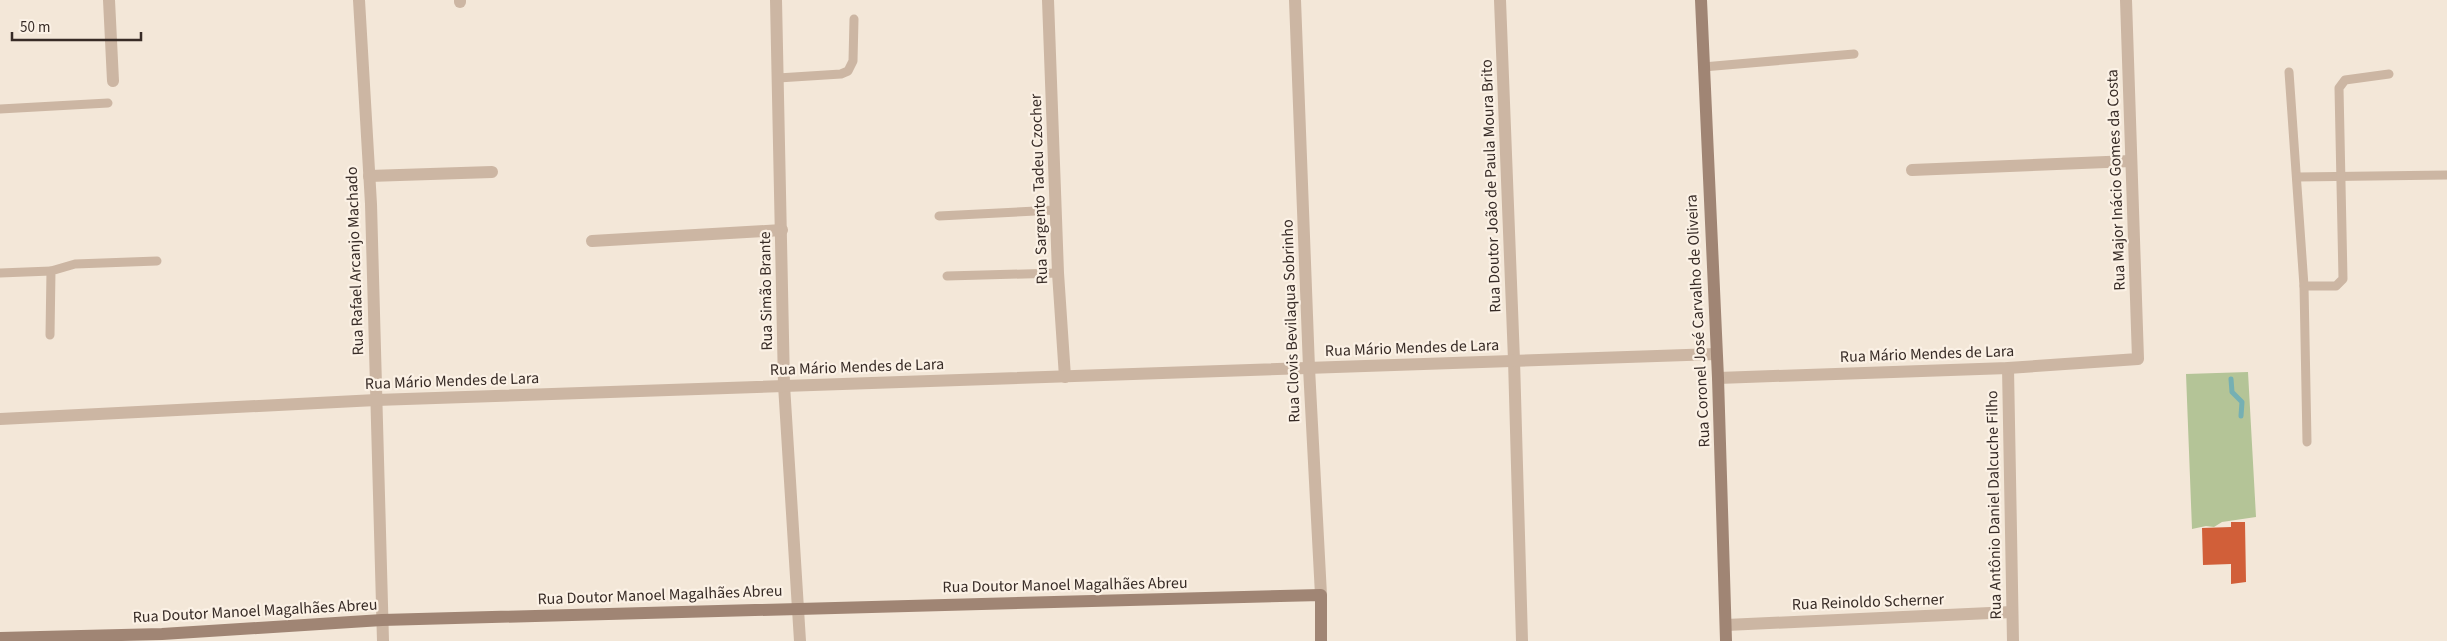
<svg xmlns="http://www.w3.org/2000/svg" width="2447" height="641" viewBox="0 0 2447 641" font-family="'Source Sans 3',sans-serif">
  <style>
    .green { fill: #b4c497 }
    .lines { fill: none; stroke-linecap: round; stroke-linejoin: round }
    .stream { stroke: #75b0b3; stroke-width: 5 }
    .building { fill: #d15f39 }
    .lane { stroke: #ccb6a3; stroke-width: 9 }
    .street { stroke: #ccb6a3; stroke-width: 12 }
    .secondary { stroke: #a08574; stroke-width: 12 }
    .labels { text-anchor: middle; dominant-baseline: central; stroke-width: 4.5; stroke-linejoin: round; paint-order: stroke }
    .street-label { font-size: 16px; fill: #372b26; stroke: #fbf1e5 }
  </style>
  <rect width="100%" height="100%" fill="#f3e7d8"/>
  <path class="green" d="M2248,372L2256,517L2222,522L2214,527L2206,526L2192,529L2186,374Z"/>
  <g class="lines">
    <path class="stream" d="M2231,379L2232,392L2242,402L2241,416"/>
  </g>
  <path class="building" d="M2231,522H2245L2246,582L2231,584V564L2203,565L2202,528L2231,527Z"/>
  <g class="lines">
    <g class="lane">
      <path d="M1703,67L1854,54"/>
      <path d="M2289,72L2304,286L2307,442"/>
      <path d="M778,78L841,74L848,71L853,61L854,19"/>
      <path d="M0,109L108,103"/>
      <path d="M2298,177L2447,175"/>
      <path d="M939,216L1056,210"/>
      <path d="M0,273L51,271"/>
      <path d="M947,276L1058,273"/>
      <path d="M2304,286H2336L2343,279L2339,88L2345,80L2389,74"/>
      <path d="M50,335L51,271L75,264L157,261"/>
    </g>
    <g class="street">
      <path d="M109,0L113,81"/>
      <path d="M359,0L371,204L383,641"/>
      <path d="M460,0V2"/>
      <path d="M776,0L784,385L800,641"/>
      <path d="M1048,0L1058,273L1065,377"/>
      <path d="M1295,0L1309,368L1321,595"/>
      <path d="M1500,0L1514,360L1522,641"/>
      <path d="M1912,170L2131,161"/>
      <path d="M369,176L492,172"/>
      <path d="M592,241L782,230"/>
      <path d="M2008,368L2013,641"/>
      <path d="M1718,378L2008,368L2138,359L2126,0"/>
      <path d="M0,419L376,400L1716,354"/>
      <path d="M1726,625L2012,612"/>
    </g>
    <g class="secondary">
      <path d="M1701,0L1718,378L1726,641"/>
      <path d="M0,638L162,634L382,620L1321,595V641"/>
    </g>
  </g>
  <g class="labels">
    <g class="street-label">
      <text transform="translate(2116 180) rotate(-92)">Rua Major Inácio Gomes da Costa</text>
      <text transform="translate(1491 186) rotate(-92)">Rua Doutor João de Paula Moura Brito</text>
      <text transform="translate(1039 189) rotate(-92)">Rua Sargento Tadeu Czocher</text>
      <text transform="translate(355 261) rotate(-92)">Rua Rafael Arcanjo Machado</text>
      <text transform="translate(766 291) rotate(-91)">Rua Simão Brante</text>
      <text transform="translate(1291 321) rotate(-92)">Rua Clovis Bevilaqua Sobrinho</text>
      <text transform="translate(1698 321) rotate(-93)">Rua Coronel José Carvalho de Oliveira</text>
      <text transform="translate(1412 348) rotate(-2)">Rua Mário Mendes de Lara</text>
      <text transform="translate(1927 354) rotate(-2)">Rua Mário Mendes de Lara</text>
      <text transform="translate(857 367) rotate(-2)">Rua Mário Mendes de Lara</text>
      <text transform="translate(452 381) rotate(-2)">Rua Mário Mendes de Lara</text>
      <text transform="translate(1994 505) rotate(-91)">Rua Antônio Daniel Dalcuche Filho</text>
      <text transform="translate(1065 585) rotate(-1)">Rua Doutor Manoel Magalhães Abreu</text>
      <text transform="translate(660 595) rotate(-2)">Rua Doutor Manoel Magalhães Abreu</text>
      <text transform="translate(1868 602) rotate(-2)">Rua Reinoldo Scherner</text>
      <text transform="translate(255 611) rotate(-3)">Rua Doutor Manoel Magalhães Abreu</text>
    </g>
  </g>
  <path d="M12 32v8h129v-8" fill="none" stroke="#372b26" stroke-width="2.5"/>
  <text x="20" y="32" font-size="15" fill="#372b26" stroke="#fbf1e5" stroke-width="4" paint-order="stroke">50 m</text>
</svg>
